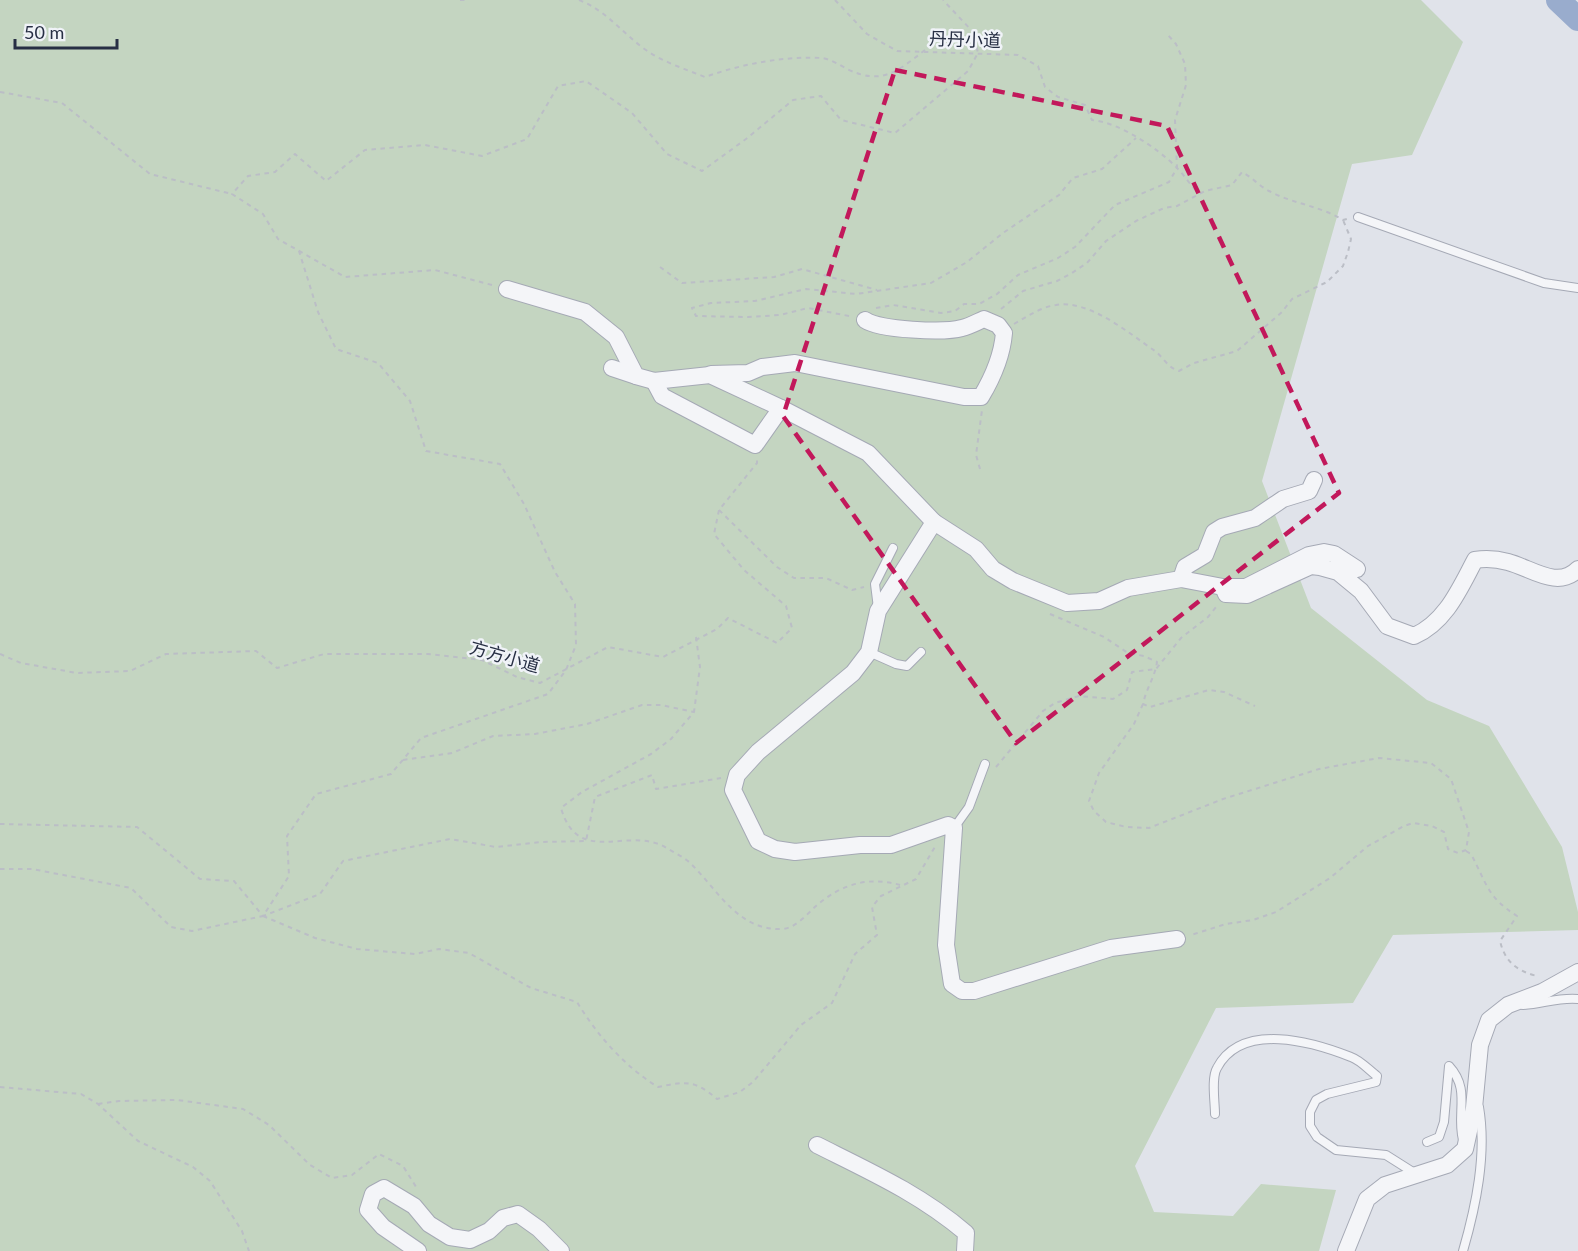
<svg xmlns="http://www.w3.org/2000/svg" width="1578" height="1251" viewBox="0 0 1578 1251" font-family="Lato,'Noto Sans SC',sans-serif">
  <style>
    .green { fill: #c4d5c1 }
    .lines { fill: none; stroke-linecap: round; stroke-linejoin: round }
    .river { stroke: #99accd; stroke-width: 24 }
    .service-casing { stroke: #a5a9b5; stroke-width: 10 }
    .minor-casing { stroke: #a5a9b5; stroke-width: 18 }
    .path { stroke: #bbbec6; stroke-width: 2; stroke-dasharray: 4.5 4.5; stroke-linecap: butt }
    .service { stroke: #f4f5f8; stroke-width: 8 }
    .minor { stroke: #f4f5f8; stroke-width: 16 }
    .marked { fill: none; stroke: #c2185b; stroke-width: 4.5; stroke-dasharray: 12 8; stroke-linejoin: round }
    .labels { text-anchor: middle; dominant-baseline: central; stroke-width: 5; stroke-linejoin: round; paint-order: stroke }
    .street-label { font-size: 18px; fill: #272f44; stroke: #f0f3f8 }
  </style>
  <rect width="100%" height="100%" fill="#e0e3ea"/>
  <path class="green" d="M0,0H1421L1463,42L1412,155L1352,164L1262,481L1311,608L1427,700L1489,726L1562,847L1578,912V930L1393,935L1353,1003L1216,1008L1135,1166L1154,1212L1233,1216L1261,1184L1336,1190L1319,1251H0Z"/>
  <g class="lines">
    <path class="river" d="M1558,0L1578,19"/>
    <defs>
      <g id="service">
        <path d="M1358,217L1544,283L1578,288"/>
        <path d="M878,608L875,584L893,548"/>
        <path d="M869,652L896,664L907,666L921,652"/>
        <path d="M954,828L969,807L985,764"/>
        <path d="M1523,1005C1542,1004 1559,997 1578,999"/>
        <path d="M1215,1114C1215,1102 1211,1078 1217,1068C1242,1021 1313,1042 1351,1057C1360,1060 1369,1070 1377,1076L1376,1082L1327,1094L1316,1100L1310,1112V1126L1317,1137L1336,1150L1386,1155L1416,1174"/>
        <path d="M1427,1142L1439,1137L1444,1122L1449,1066C1471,1090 1456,1112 1463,1140"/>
        <path d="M1463,1251C1476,1206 1487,1154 1479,1107"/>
      </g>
      <g id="minor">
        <path d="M507,289L585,312L616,337L636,376L654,381L710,375L781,408L868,453L934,522"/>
        <path d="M612,368L636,376"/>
        <path d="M711,374L748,373L762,367L795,363L964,397H981C993,377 1002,357 1004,333L998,325L984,319C977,322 970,326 962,328C944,333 880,330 865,320"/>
        <path d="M654,381L662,396L755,445L781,408"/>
        <path d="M1357,569L1334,554L1324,552L1309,555L1246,587H1223L1226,594L1247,595L1311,566L1320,567L1338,572L1361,591L1387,626L1414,636C1446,622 1460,588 1475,560C1487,558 1497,559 1508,562C1531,568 1558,590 1578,569"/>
        <path d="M1223,587L1181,579L1185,567L1205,555L1214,532L1222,527L1255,518L1283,499L1309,491L1314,480"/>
        <path d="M1177,939L1111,948L974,991H962L952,984L946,945L954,828L948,825L891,845H860L795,852L775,849L758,841L733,790L737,775L758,752L853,673L869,652L878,611L934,522L976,549L993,569L1013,581L1067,603L1099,601L1128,588L1181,579"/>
        <path d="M817,1145C871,1172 920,1194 966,1233L965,1251"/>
        <path d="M418,1251L383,1227L368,1210L373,1194L384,1188L414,1206L429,1224L450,1237L470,1240L489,1231L503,1218L518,1214L539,1229L561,1251"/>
        <path d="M1346,1251L1367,1199L1385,1185L1447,1165L1465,1149L1474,1108L1480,1045L1489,1020L1508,1005L1542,992L1578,972"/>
      </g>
    </defs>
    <use href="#service" class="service-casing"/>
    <use href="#minor" class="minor-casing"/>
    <g class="path">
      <path d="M460,0H469"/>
      <path d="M579,0C607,11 622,33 646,50C663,62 685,69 705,77C742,64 783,56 822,58C830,59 840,65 847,69C882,86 898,71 925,50"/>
      <path d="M835,0L867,34L897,51L1018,55L1038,66L1045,87L1058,97L1085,105L1092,120C1118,122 1158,148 1177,168C1185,176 1190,185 1199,193"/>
      <path d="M0,92L62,103L150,174L232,194"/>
      <path d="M660,267L682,283L774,277L802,269L877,290"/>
      <path d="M492,285L435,270L345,277L278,239L263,214L232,194L248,176L275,172L295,154L326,181L365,150L425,145L482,156L527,139L558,86L586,81L632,113L667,154L702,171L746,139L793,100L821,96L841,120L895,133L968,71L978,53L973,32L943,0"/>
      <path d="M876,308L893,305L941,313L955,311L964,304H979L997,294L1018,275L1058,258L1075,247L1115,205L1169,182L1177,168L1175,120L1186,85L1185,64L1176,44L1168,35"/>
      <path d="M1001,309L1023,291L1057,281L1072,273L1087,263L1106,241L1136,221L1164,208L1177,206L1205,191L1232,185L1242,172C1252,177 1259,186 1269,191C1293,204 1318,205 1343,220L1347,219"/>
      <path d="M849,316L808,308L780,315L748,317L696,316L692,308L711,303L755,301L806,289L856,294L931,283L967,262L1003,233L1059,195L1073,178L1102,169L1136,138"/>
      <path d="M1014,324C1028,316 1041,307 1056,305C1089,299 1130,334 1155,351C1164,358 1168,368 1179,371L1194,363L1237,351L1282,312L1292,299L1327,282L1343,266L1348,252L1351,239L1343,220"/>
      <path d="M980,469L976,455L982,410"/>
      <path d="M719,510L777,567L794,578H826L852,590L864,587"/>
      <path d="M1050,614L1104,637L1128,653L1144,656L1157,662C1155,677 1146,689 1143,704L1150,707L1209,690L1224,692L1255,706"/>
      <path d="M696,637L700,667L694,712L671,739L651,754L582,792L561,808C578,867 627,826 665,847C673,852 682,856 689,862C717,888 737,931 782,929C796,928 806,915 816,906C841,884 869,876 900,885"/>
      <path d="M0,654L21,663L77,673L130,671L166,654L256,651L277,668L324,654H428L482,660L517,677L540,683L608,647L663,657L717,629L728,618L777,643L792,628L786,606L744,570L714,534L719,510L757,463V459"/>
      <path d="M1143,704L1134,724L1099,773L1089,801L1094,811L1106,822L1126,827L1149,828L1223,799L1319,769L1379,758L1431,763L1451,779L1469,832L1466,850L1458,853L1448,849L1444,832L1432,826L1413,823L1404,826L1368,846L1330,878L1276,912L1253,920L1226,924L1191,935"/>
      <path d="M403,760L452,753L493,736L535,734L587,724L642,705H661L694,712"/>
      <path d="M996,767L1043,711L1055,703L1079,696L1113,699L1127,690L1132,672L1156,669L1181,638L1208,617L1217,606"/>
      <path d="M0,824L137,827L200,879L234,881L263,916L320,894L343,861L450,839L496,847L540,842L586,841L595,797L652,775L656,789L721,778"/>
      <path d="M1466,851L1471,854C1487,884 1487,897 1517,916L1500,941C1505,962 1517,971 1537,976"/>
      <path d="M0,869H32L131,888L171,927L192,931L263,916L289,876L287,836L316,794L391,774L421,738L548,694L566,670L576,645L575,604L555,572L524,504L500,464L426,451L410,401L378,363L336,349L318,312L299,251"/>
      <path d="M263,916L315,938L357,949L415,954L439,949L469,953L531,988L577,1002C597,1035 625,1067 658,1087C686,1081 695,1080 717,1099L740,1092L753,1082L801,1025L832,1003L855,954L877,935L872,907L881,896L916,879L936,845"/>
      <path d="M0,1087L81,1094L98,1104L138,1141L193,1167L210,1181L242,1231L249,1251"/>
      <path d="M98,1104L119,1101L177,1100L243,1109L269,1125L310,1165L332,1178L352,1175L379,1154L403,1166L418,1190"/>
    </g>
    <use href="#service" class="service"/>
    <use href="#minor" class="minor"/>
  </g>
  <path class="marked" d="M895,70L1167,126L1339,493L1016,743L783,416Z"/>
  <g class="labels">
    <g class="street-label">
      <text transform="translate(965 39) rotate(2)">丹丹小道</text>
      <text transform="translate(505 656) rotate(16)">方方小道</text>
    </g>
  </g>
  <path d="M15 39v9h102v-9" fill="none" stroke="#272f44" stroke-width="3"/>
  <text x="24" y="39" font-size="18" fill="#272f44" stroke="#f0f3f8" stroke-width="4.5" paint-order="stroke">50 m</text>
</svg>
